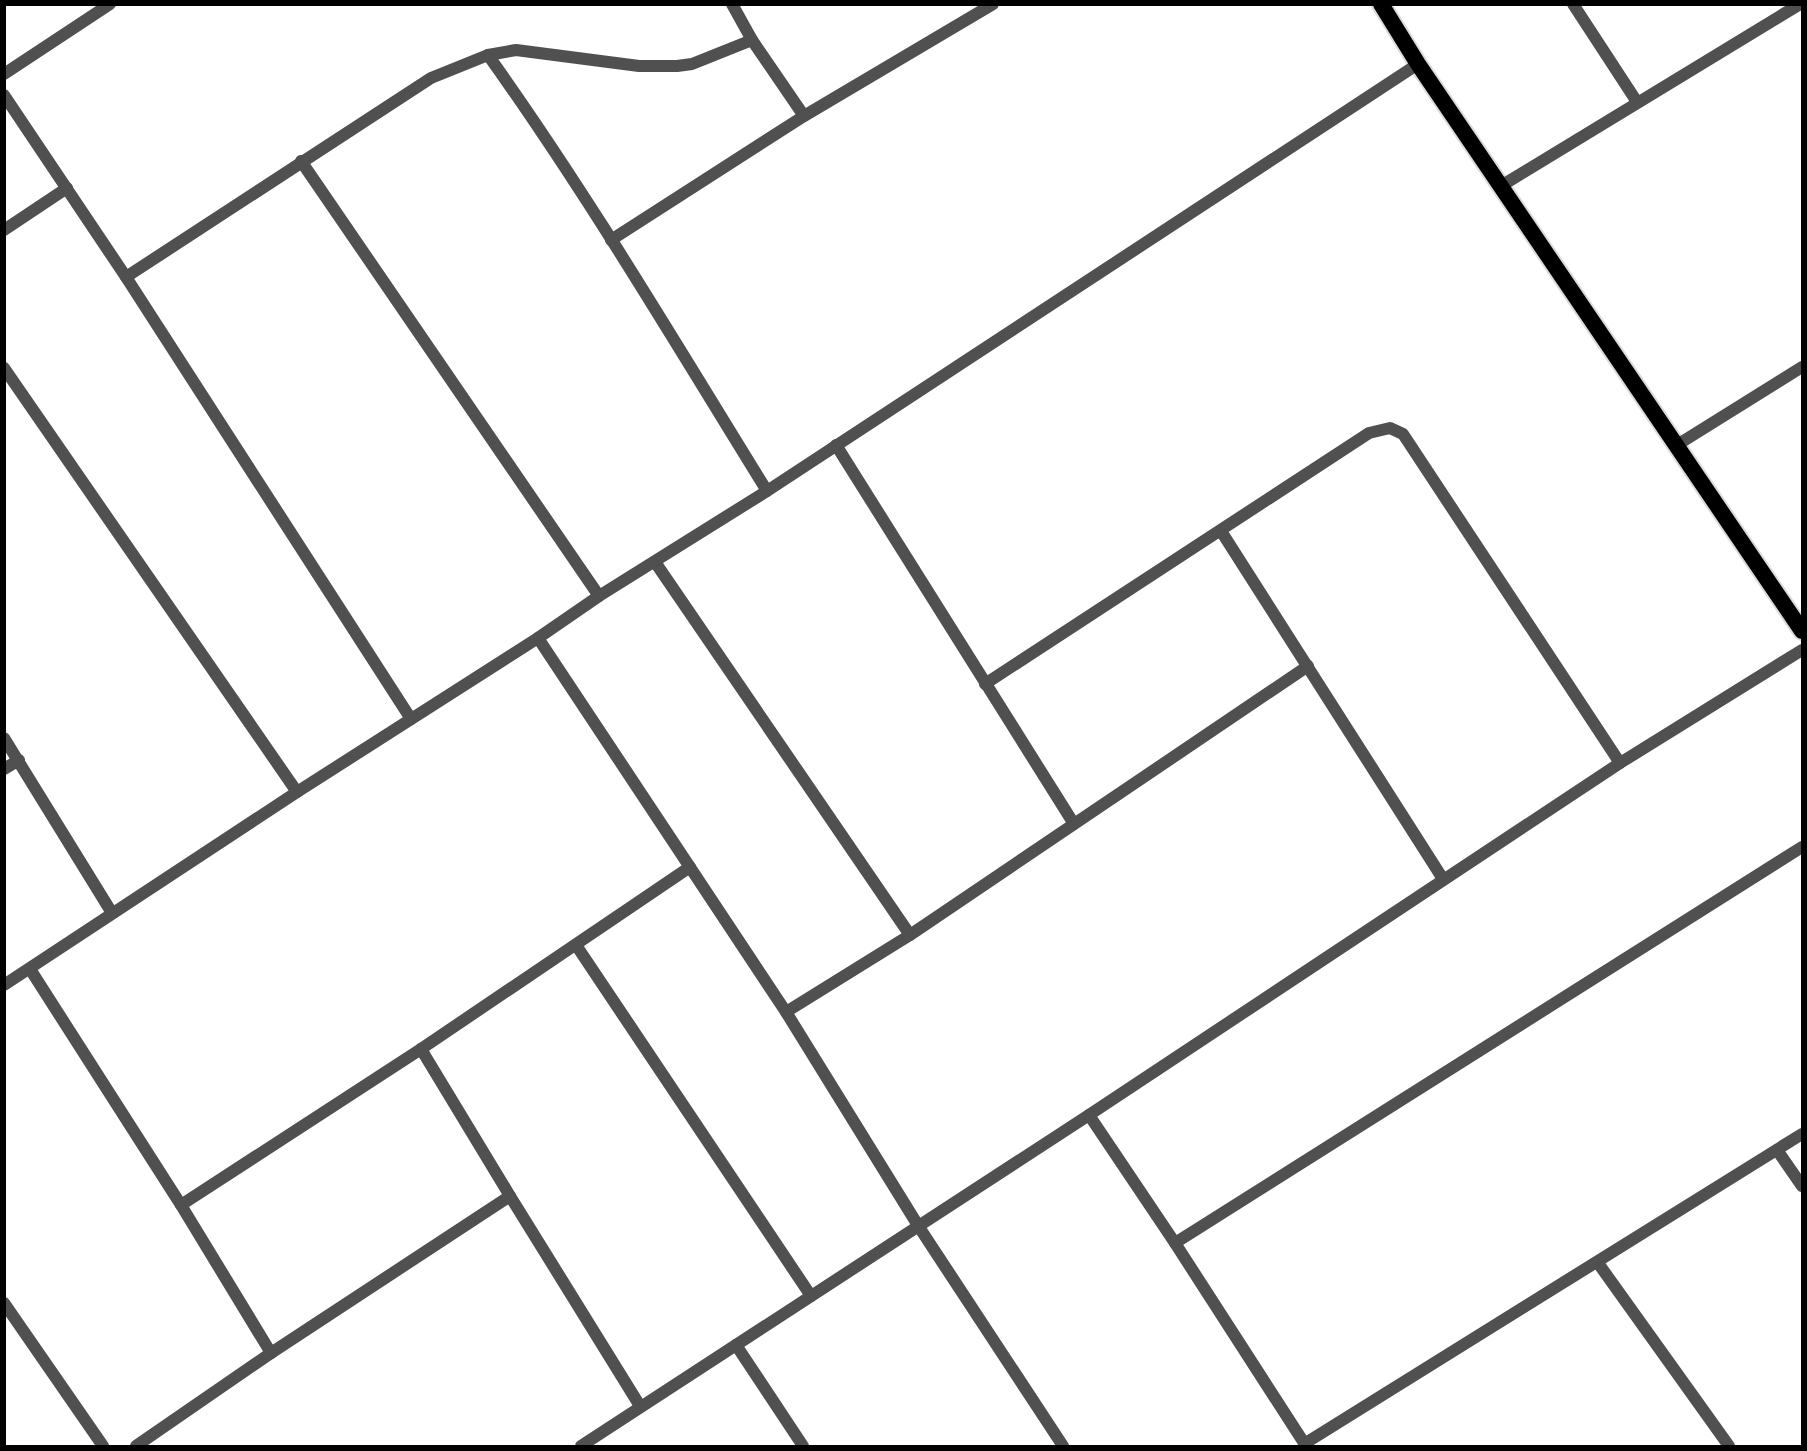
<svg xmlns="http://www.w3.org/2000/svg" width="1807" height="1451" viewBox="0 0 1807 1451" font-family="'Fira Sans Condensed',sans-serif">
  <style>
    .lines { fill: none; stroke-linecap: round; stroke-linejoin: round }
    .trunk-casing { stroke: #dbdbdb; stroke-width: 20 }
    .service { stroke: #505050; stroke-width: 12 }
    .minor { stroke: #505050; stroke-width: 12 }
    .trunk { stroke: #000; stroke-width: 16 }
  </style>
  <rect width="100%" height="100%" fill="#fff"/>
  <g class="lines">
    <defs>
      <path id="trunk" d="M1381,4L1418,64L1802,631"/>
    </defs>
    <use href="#trunk" class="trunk-casing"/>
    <path class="service" d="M1573,4L1637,102"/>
    <g class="minor">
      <path d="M732,4L752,40L804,116"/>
      <path d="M488,55C588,195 676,344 767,491"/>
      <path d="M4,74L110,4"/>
      <path d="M4,95L126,277L411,719"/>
      <path d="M301,161L599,596"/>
      <path d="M1501,186L1800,4"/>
      <path d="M4,230L67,188"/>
      <path d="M611,240L804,116L993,4"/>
      <path d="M126,277L431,78L488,55L516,50L639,66H677L692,64L752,40"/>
      <path d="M4,368L297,792"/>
      <path d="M836,445L1074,824"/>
      <path d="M1677,445L1802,367"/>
      <path d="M1221,531L1443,879"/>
      <path d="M655,562L910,935"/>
      <path d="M538,638L786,1012L919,1227L1063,1446"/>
      <path d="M985,684L1369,433L1390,428L1403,434L1620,763"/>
      <path d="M4,738L112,913"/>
      <path d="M4,769L19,760"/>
      <path d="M576,945L811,1296"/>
      <path d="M30,969L181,1205L271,1353"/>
      <path d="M4,985L297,792L538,638L599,596L767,491L1418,64"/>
      <path d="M786,1012L910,935L1308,666"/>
      <path d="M421,1049L510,1196L640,1406"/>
      <path d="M1089,1115L1175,1243L1306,1446"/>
      <path d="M1777,1150L1802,1186"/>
      <path d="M181,1205L421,1049L690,867"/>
      <path d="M1175,1243L1802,847"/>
      <path d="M1598,1263L1729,1446"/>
      <path d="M4,1303L103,1446"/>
      <path d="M736,1345L803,1446"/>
      <path d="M1304,1444L1802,1134"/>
      <path d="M136,1446L271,1353L510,1196"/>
      <path d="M581,1446L1089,1115L1620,763L1802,650"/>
    </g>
    <use href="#trunk" class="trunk"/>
  </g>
  <rect width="1807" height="1451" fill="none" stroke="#000000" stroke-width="12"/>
</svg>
